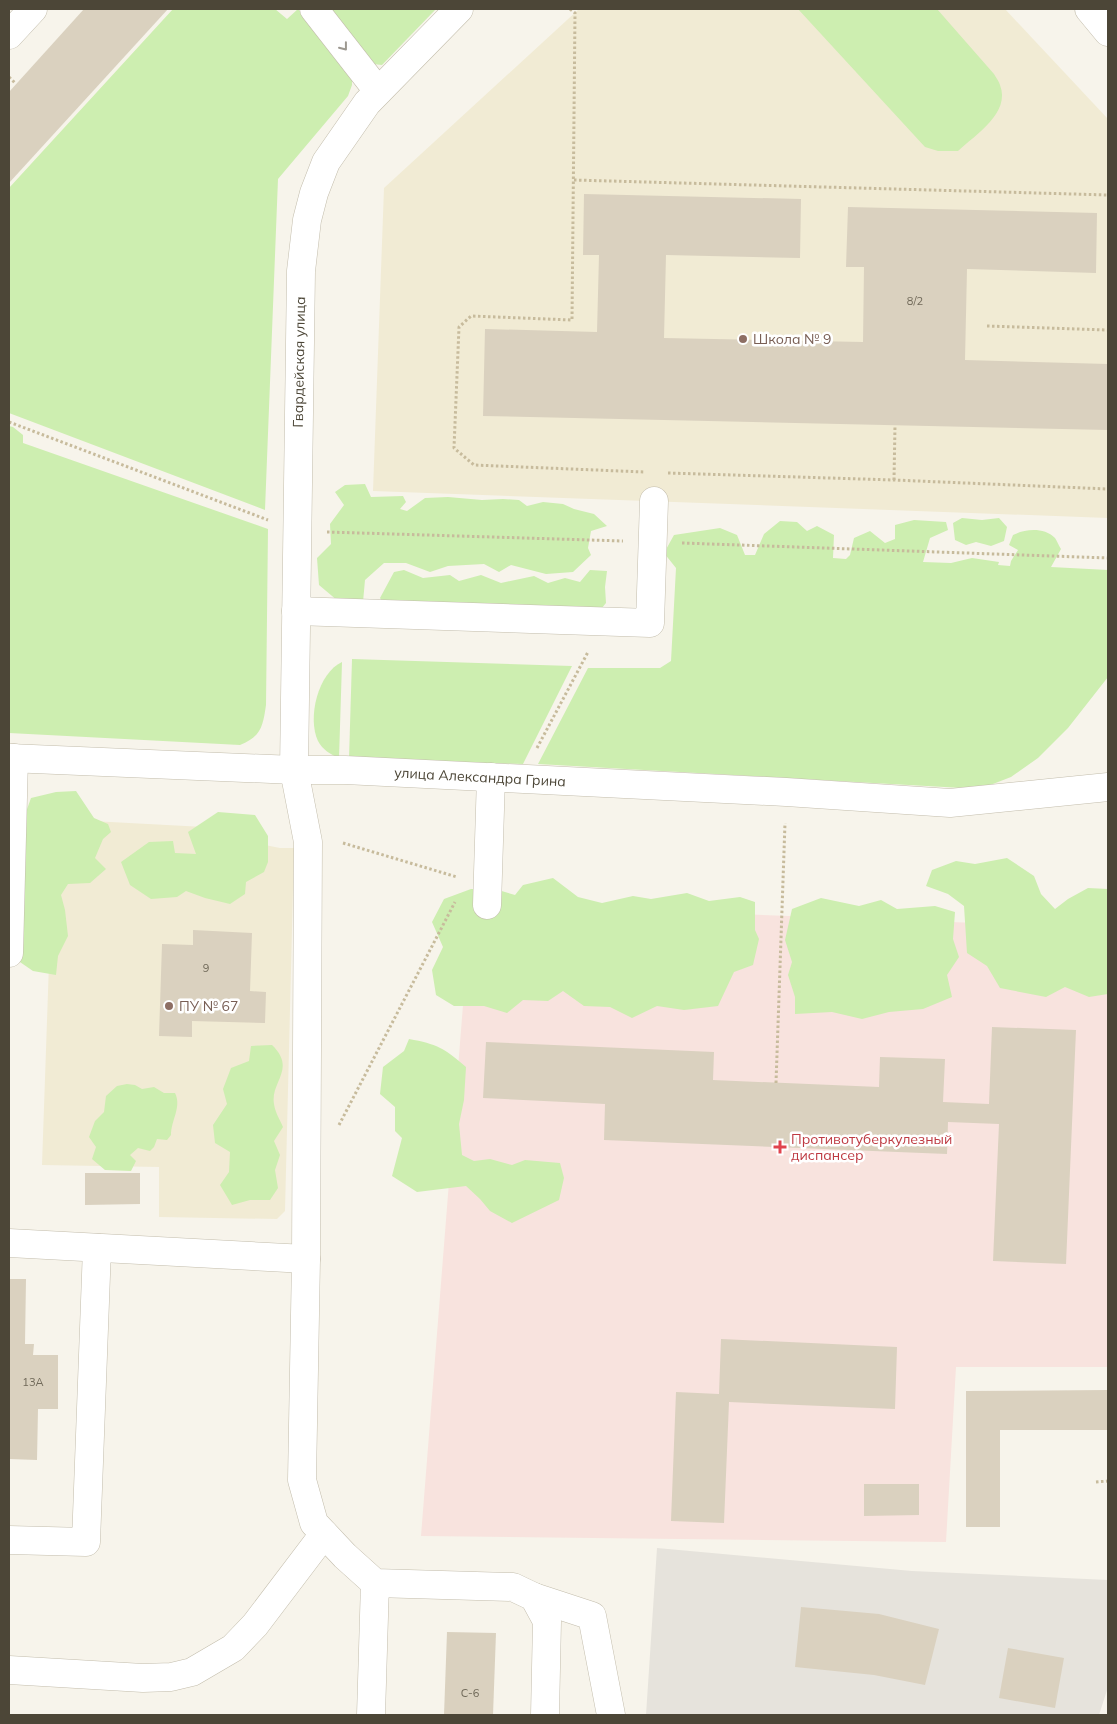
<svg xmlns="http://www.w3.org/2000/svg" width="1117" height="1724" viewBox="0 0 1117 1724" font-family="Mulish,sans-serif">
  <style>
    .industrial { fill: #e6e3dc }
    .education { fill: #f1ebd4 }
    .medical { fill: #f8e3de }
    .green { fill: #cdeeb0 }
    .building { fill: #dad1bf }
    .lines { fill: none; stroke-linecap: round; stroke-linejoin: round }
    .minor-casing { stroke: #c3bdac; stroke-width: 29 }
    .path { stroke: #c7bb9c; stroke-width: 3; stroke-dasharray: 2.5 2.5; stroke-linecap: butt }
    .minor { stroke: #fff; stroke-width: 28 }
    .oneway { stroke: #9d9991 }
    .education-dot { fill: #8d6e63; stroke: #fff; stroke-width: 2 }
    .health-dot { fill: #e0444e; stroke: #fff; stroke-width: 2 }
    .labels { text-anchor: middle; dominant-baseline: central; stroke-width: 5; stroke-linejoin: round; paint-order: stroke }
    .number-label { font-size: 11px; fill: #706959 }
    .education-label { font-size: 14px; fill: #785e54; stroke: #fff; text-anchor: start }
    .street-label { font-size: 14px; fill: #4c4637; stroke: #fff }
    .health-label { font-size: 14px; fill: #be3a42; stroke: #fff; text-anchor: start }
  </style>
  <rect width="100%" height="100%" fill="#f7f4eb"/>
  <path class="industrial" d="M657,1548L912,1571L1108,1580V1687L1099,1715H646Z"/>
  <g class="education">
    <path d="M579,9H1005L1108,119V518L373,491L384,188Z"/>
    <path d="M54,819L262,830L265,845L280,848H294L285,1211L277,1219L159,1217V1167L42,1165Z"/>
  </g>
  <path class="medical" d="M471,904L1108,928V1367H956L946,1542L421,1536Z"/>
  <g class="green">
    <path d="M173,9H275L287,19L298,9L352,73V85L348,96L278,179L265,510L9,413V188Z"/>
    <path d="M327,9H436L382,65L373,64Z"/>
    <path d="M798,9H937L994,74C996,78 999,81 1000,85C1011,113 975,135 958,151H938L925,147Z"/>
    <path d="M9,426L13,427L23,435V443L268,529L266,705C263,726 261,737 240,745L9,733Z"/>
    <path d="M365,484L371,497L403,496L406,502L400,509L407,511L425,498L448,497L482,500L503,499L519,500L527,506L543,502L563,504L574,509L594,514L607,526L591,531L588,548L591,555L573,572L546,574L511,565L499,572L484,564L448,566L430,572L406,563H384L365,580L363,602L338,601L319,585L317,558L331,544L330,524L344,505L335,492L345,485Z"/>
    <path d="M962,518L982,520L999,518L1007,527L1004,541L991,546L976,542L966,545L955,540L953,523Z"/>
    <path d="M914,520L946,522L948,530L930,538L923,562L951,563L972,558L999,562L998,565L1010,566L1011,561L1018,550L1009,545L1013,535C1025,529 1044,527 1055,538C1057,541 1059,546 1061,549L1051,567L1108,570V677L1068,728L1038,758L1011,777L980,789L538,764L588,668H660L671,661L676,568L664,553L674,535L720,528L737,535L745,555H755L764,534L780,521L797,522L807,531L817,526L834,535L833,558L846,559L850,555L854,538L870,531L885,543L895,539V525Z"/>
    <path d="M404,570L423,578L450,575L459,581L481,575L501,583L534,576L548,583L565,578L580,582L590,570L607,571L605,587L606,603L596,615L388,611L380,598L394,572Z"/>
    <path d="M352,659L572,666L523,764L349,759Z"/>
    <path d="M342,662L339,758C330,754 323,750 318,741C307,718 318,673 342,662Z"/>
    <path d="M76,791L94,818L108,824L111,832L103,839L95,858L106,869L90,883L68,884L61,895L65,910L68,936L58,956L56,975L33,971L17,960L20,857L26,846L21,826L31,798L56,792Z"/>
    <path d="M218,812L255,815L268,836V862L264,872L246,882L245,894L230,904L205,898L186,891L177,897L151,899L130,885L121,862L149,842L173,841L175,853L196,854L188,832Z"/>
    <path d="M1007,858L1034,876L1041,894L1055,909L1068,899L1088,888L1108,889V994L1089,997L1065,987L1046,997L1000,988L987,966L967,953L964,906L948,894L926,886L932,870L956,861L975,864Z"/>
    <path d="M553,878L578,897L602,903L633,896L651,899L687,893L709,901L740,897L755,902V930L759,939L753,965L734,972L718,1006L684,1010L657,1006L632,1018L610,1007L584,1006L563,991L548,1001L523,1000L507,1013L484,1006H454L436,995L432,970L443,947L432,922L444,899L471,889H495L515,895L523,885Z"/>
    <path d="M821,898L859,906L881,900L897,909L935,906L955,912L953,939L959,957L947,975L952,997L923,1009L889,1012L862,1019L832,1012L795,1014V997L788,975L792,962L785,940L792,909Z"/>
    <path d="M409,1039C437,1044 444,1048 466,1067L464,1100L459,1124L462,1155L474,1161L490,1159L512,1165L525,1160L560,1163L564,1178L559,1200L512,1223L490,1211L480,1199L466,1186L417,1192L392,1176L402,1138L395,1131V1107L380,1094L383,1067L404,1051Z"/>
    <path d="M272,1045C297,1069 270,1082 274,1104C275,1112 280,1120 283,1127L274,1141L280,1155L275,1170L278,1188L270,1200H250L232,1205L220,1185L229,1172L230,1152L215,1143L213,1125L227,1104L223,1089L231,1068L249,1061L251,1046Z"/>
    <path d="M127,1084L135,1085L142,1089L154,1087L164,1093H175C182,1107 171,1120 171,1135L167,1140L157,1139L154,1147L150,1151L138,1148L130,1155L136,1161L131,1171L105,1170L92,1159L96,1147L89,1137L95,1121L104,1112L106,1096L117,1086Z"/>
  </g>
  <g class="building">
    <path d="M84,9H168L9,183V92Z"/>
    <path d="M584,194L801,199L800,258L666,255L664,338L863,342L864,267H846L848,207L1097,213L1096,273L967,269L965,360L1108,364V430L483,416L485,329L597,332L599,255H583Z"/>
    <path d="M193,930L252,933L250,991L266,992L265,1023L192,1021V1037L159,1036L162,944L193,945Z"/>
    <path d="M992,1027L1076,1030L1066,1264L993,1261L999,1124L948,1122L947,1154L604,1140L605,1104L483,1098L486,1042L714,1052L713,1080L879,1087L880,1057L945,1059L943,1102L989,1104Z"/>
    <path d="M85,1173H140V1204L85,1205Z"/>
    <path d="M9,1279H26L25,1344H34L33,1355H58V1409H38L37,1460L9,1459Z"/>
    <path d="M721,1339L897,1347L895,1409L729,1402L724,1523L671,1521L676,1392L719,1394Z"/>
    <path d="M1108,1390V1430H1000V1527H966V1391Z"/>
    <path d="M864,1484H919V1515L864,1516Z"/>
    <path d="M801,1607L879,1614L939,1629L925,1685L874,1675L795,1667Z"/>
    <path d="M447,1632L496,1633L493,1715H444Z"/>
    <path d="M1008,1648L1064,1658L1055,1708L999,1698Z"/>
  </g>
  <g class="lines">
    <defs>
      <g id="minor">
        <path d="M314,9L378,91"/>
        <path d="M459,9L367,103L326,162L314,193L307,220L301,271L294,770L308,842L306,1259L302,1480L314,1523L345,1556L375,1583L513,1587L534,1597L547,1621L545,1715"/>
        <path d="M1089,9L1108,32"/>
        <path d="M9,35L33,9"/>
        <path d="M296,611L650,623L654,501"/>
        <path d="M9,758L294,770H345L786,792L950,803L1108,787"/>
        <path d="M487,905L491,777"/>
        <path d="M9,953L14,758"/>
        <path d="M9,1243L306,1259"/>
        <path d="M9,1540L86,1542L97,1248"/>
        <path d="M534,1597L592,1616L611,1715"/>
        <path d="M9,1670L143,1678L171,1677L192,1672L233,1648L255,1625L324,1534"/>
        <path d="M371,1715L375,1583"/>
      </g>
    </defs>
    <use href="#minor" class="minor-casing"/>
    <g class="path">
      <path d="M570,9L575,13L572,320L471,316L459,327L454,448L474,465L644,472"/>
      <path d="M9,77L16,84"/>
      <path d="M574,180L1108,195"/>
      <path d="M987,326L1108,330"/>
      <path d="M9,422L268,520"/>
      <path d="M668,473L894,480L1108,489"/>
      <path d="M894,480L895,425"/>
      <path d="M327,532L623,541"/>
      <path d="M682,543L1108,558"/>
      <path d="M537,748L588,652"/>
      <path d="M343,843L457,877"/>
      <path d="M776,1083L785,823"/>
      <path d="M339,1125L455,902"/>
      <path d="M1096,1482L1108,1481"/>
    </g>
    <use href="#minor" class="minor"/>
  </g>
  <defs><path id="oneway-chevron" d="M-2-3.5L2.5 0L-2 3.5" fill="none" stroke-width="1.6" stroke-linecap="round" stroke-linejoin="round" transform="scale(1.25)"/></defs>
  <use class="oneway" href="#oneway-chevron" transform="translate(344 47) rotate(52)"/>
  <g class="education-dot">
    <circle cx="743" cy="339" r="5"/>
    <circle cx="169" cy="1006" r="5"/>
  </g>
  <path class="health-dot" d="M777.5 1139.5h5v5h5v5h-5v5h-5v-5h-5v-5h5z"/>
  <g class="labels">
    <g class="number-label">
      <text x="915" y="301">8/2</text>
      <text x="206" y="968">9</text>
      <text x="33" y="1382">13А</text>
      <text x="470" y="1693">С-6</text>
    </g>
    <g class="education-label">
      <text x="753" y="339">Школа № 9</text>
      <text x="179" y="1006">ПУ № 67</text>
    </g>
    <g class="street-label">
      <text transform="translate(299 362) rotate(-89)">Гвардейская улица</text>
      <text transform="translate(480 777) rotate(3)">улица Александра Грина</text>
    </g>
    <g class="health-label">
      <text x="791" y="1139">Противотуберкулезный<tspan x="791" dy="16">диспансер</tspan></text>
    </g>
  </g>
  <rect width="1117" height="1724" fill="none" stroke="#4c4637" stroke-width="20"/>
</svg>
